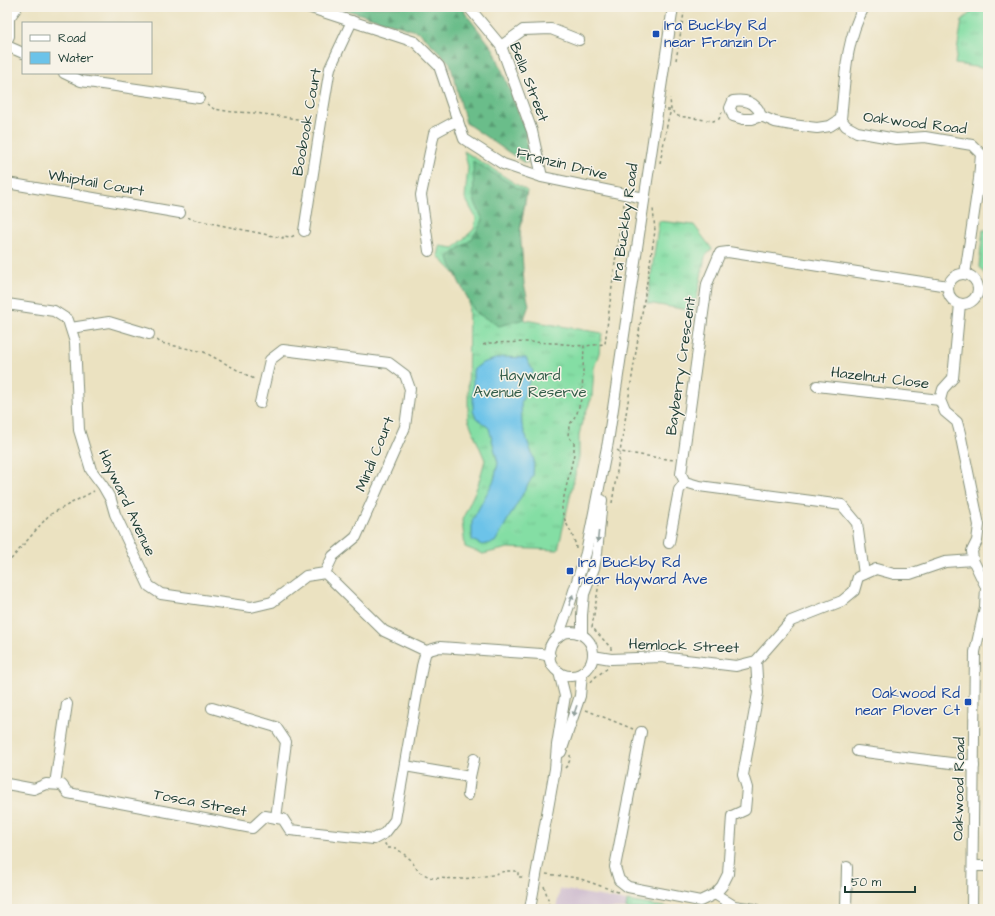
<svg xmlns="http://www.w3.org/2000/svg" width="995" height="916" viewBox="0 0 995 916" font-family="'Architects Daughter',sans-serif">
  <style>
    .industrial { fill: #cfbdcf }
    .grass { fill: url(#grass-tufts); stroke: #528e6c }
    .forest { fill: url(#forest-firs); stroke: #457d5f }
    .water { fill: #6cc3e9; stroke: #46808e }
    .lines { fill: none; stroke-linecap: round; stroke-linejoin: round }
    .minor-casing { stroke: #85907a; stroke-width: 12 }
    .path { stroke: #85907a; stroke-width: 1.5; stroke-dasharray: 3 3; stroke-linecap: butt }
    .minor { stroke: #fff; stroke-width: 10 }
    .oneway { fill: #8f9e9a }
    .transit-dot { fill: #1a4fb4; stroke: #f7f3e8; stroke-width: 1.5 }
    .labels { text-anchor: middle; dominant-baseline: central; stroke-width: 3; stroke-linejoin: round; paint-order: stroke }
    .transit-label { font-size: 15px; fill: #164399; stroke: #f7f3e8; text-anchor: start }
    .street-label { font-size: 15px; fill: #1f3d34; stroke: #f7f3e8 }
    .park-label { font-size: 15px; fill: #335d4a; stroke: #f7f3e8 }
  </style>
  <defs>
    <pattern id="grass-tufts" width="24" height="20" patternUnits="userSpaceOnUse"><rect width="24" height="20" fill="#84dea4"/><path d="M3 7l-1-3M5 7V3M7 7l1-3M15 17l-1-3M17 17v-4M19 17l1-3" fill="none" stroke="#72bf8e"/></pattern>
    <pattern id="forest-firs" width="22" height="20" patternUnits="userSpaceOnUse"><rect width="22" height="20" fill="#6bbd8a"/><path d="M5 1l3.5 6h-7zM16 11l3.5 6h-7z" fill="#579b72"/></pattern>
  </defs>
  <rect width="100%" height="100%" fill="#f7f3e8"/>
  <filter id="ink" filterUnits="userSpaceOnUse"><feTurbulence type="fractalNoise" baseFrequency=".025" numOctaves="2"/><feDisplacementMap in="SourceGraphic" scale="8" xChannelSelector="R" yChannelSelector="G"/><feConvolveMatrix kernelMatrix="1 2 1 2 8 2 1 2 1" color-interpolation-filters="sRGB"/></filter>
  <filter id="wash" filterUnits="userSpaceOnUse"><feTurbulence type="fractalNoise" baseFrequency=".012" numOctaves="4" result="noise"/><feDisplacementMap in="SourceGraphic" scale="16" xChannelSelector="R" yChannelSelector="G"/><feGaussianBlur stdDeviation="0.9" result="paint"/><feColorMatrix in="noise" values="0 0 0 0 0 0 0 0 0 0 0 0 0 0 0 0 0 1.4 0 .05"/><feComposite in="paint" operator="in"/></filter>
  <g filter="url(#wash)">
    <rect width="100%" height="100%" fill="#ebe2c1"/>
    <path class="industrial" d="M560,889L627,901L626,909H556Z"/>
    <g class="grass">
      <path d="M975,7H988V69L955,64L962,20L975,9Z"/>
      <path d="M464,151L527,191L517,250L525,320L602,333L599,353L594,368L592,397L582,422L579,435V457L558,550L508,548L483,554L465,547L462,520L478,485L485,460L476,439L468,419L469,289L438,256L440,246L454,248L474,229L476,218L465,198L468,167Z"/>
      <path d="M659,221L694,225L712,249L705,257L694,311L647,303Z"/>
      <path d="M983,230H988V278L987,277L979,267Z"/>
      <path d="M627,901L677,909H626Z"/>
    </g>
    <g class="forest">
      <path d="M337,7H464L465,13L494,50L526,132L528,163L523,162L466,123L450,63L419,32Z"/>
      <path d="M473,161L526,193L520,231L522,253L524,284L529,305L524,319L499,326L475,312L459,282L448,257L472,239L483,220L474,200Z"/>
    </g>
    <path class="water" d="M502,357L526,358L533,371L521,403L522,425L534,460L533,476L495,542L482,545L472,540V521L494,480L498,463L489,428L476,418L473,411V370L482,363Z"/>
  </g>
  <g filter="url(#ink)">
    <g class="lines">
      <defs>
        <g id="minor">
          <path d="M308,7L415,42L439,66L464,139L503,164L542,177L644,198"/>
          <path d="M471,7V10L501,46L532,131L542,177"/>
          <path d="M864,7C845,41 845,81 841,119L846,126L857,132L896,139L925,137L972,145L981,154L979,179L965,274"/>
          <path d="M7,40L9,36V18L17,7"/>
          <path d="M7,46L23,53"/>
          <path d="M501,46L523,30L551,29L579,40"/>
          <path d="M64,73L81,81L199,98"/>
          <path d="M761,116C760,114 759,109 756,107C750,100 741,100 733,101L730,108L733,116L743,119H752L761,116L775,122L792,125L817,128L830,126L841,119"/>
          <path d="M7,183L180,213"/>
          <path d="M304,231L321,122L330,68L352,21"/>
          <path d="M429,251L421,195L434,133L458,120"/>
          <circle cx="963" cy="289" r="15"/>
          <path d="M7,304L54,311L68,320L75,342L79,430L91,470L103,486L111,500L115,514L149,586L161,594L251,607L272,602L306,576L325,573L384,631L426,651L440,647L541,654L550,656"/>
          <path d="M960,304L953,378L943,389L940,400L945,412L957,422L960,433L979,525L977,541L972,551L973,560L986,587L985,607L975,652L972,907L974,909"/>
          <path d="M71,328L109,322L149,334"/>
          <path d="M817,386L940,400"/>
          <path d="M260,403L270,360L283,350L389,363L405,375L410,389L405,427L356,537L333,556L325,573"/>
          <path d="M669,543L679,490L685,482"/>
          <path d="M864,574L857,523L842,505L699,486L685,482L681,474L707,284L720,253L728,252L948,286"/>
          <circle cx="571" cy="654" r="22"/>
          <path d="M582,634V615L584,594L594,568L597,553L602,500"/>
          <path d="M558,637L570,603L586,553L608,442L673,7"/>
          <path d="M593,656L611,659L661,657L736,666L756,661L791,621L842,601L854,591L858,577L876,569L894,574H910L945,562L973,560"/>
          <path d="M212,708L276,727L286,742L276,818"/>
          <path d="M641,732L615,867L619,880L628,887L700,901L715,894L722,886L728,874L732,816L745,810L747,788L743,775L758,693L756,661"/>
          <path d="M857,751L974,766"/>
          <path d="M561,752L580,696L582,673"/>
          <path d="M405,766L470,777L474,759"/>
          <path d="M7,784L34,789L46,784L62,785L68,793L252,828L265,816L283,819L290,830L374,839L385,833L395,820L422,666L426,651"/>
          <path d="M55,784L67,704"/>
          <path d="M468,795L470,777"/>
          <path d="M973,866H988"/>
          <path d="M715,894L734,906L755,909"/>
          <path d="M530,909L555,769L557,745L565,696L559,672"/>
          <path d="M846,909L847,867"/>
        </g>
      </defs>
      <use href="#minor" class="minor-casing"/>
      <g class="path">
        <path d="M676,60L685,7"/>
        <path d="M207,104L214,109L233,112L256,113L311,121"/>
        <path d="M667,110H671L678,116L713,121L719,119L722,112"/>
        <path d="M660,163L668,120L671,110L670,98"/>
        <path d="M188,217L191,219L283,238V236L291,237L295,235"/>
        <path d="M157,340L161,343L204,352L256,380"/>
        <path d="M483,345L489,343L528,342L554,343L584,346"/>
        <path d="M617,450L620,452L674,460"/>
        <path d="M612,503L655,231L653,208"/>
        <path d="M576,549C575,532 561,522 562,505L574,454V443L568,436L569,426L577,413L582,396L584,346L605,344L615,262L624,204"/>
        <path d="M7,564L49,515L94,491"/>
        <path d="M599,583L592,627L611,648V650"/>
        <path d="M545,645L549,638"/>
        <path d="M591,682L594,678L608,668"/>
        <path d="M586,710L633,729"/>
        <path d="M565,768C568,765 571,760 570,755"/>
        <path d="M386,844H385L388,848H396L410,859L419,872L432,878L463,879L492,875L505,871H518V877H525"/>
        <path d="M546,874L578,878L618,892"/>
        <path d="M544,886L549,902L548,909"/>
        <path d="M707,909L718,908"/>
      </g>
      <use href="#minor" class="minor"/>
    </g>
    <defs><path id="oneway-solid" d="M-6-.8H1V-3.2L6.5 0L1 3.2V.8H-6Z"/></defs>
    <g class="oneway">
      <use href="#oneway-solid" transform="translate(598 537) rotate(96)"/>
      <use href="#oneway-solid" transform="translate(571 600) rotate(-71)"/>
      <use href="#oneway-solid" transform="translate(575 711) rotate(109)"/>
    </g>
  </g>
  <g class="transit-dot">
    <rect x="652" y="30" width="8" height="8" rx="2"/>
    <rect x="566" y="567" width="8" height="8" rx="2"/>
    <rect x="964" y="698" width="8" height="8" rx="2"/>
  </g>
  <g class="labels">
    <g class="transit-label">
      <text x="664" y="25">Ira Buckby Rd<tspan x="664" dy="17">near Franzin Dr</tspan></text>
      <text x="578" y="562">Ira Buckby Rd<tspan x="578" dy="17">near Hayward Ave</tspan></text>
      <text x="960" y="693" text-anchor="end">Oakwood Rd<tspan x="960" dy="17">near Plover Ct</tspan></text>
    </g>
    <g class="street-label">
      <text transform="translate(529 82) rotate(69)">Bella Street</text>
      <text transform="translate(307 122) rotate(-80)">Boobook Court</text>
      <text transform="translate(915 123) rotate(7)">Oakwood Road</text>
      <text transform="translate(562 164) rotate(14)">Franzin Drive</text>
      <text transform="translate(96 183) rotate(10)">Whiptail Court</text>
      <text transform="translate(625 222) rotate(-82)">Ira Buckby Road</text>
      <text transform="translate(681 366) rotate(-82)">Bayberry Crescent</text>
      <text transform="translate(880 378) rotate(7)">Hazelnut Close</text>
      <text transform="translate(375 454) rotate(-68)">Mindi Court</text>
      <text transform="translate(127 503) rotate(65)">Hayward Avenue</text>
      <text transform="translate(684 646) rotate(2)">Hemlock Street</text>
      <text transform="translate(959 789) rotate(-89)">Oakwood Road</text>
      <text transform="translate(200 803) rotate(11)">Tosca Street</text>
    </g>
    <g class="park-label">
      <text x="530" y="375">Hayward<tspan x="530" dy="17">Avenue Reserve</tspan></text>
    </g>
  </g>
  <rect width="995" height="916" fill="none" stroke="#f7f3e8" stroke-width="24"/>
  <rect x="22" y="22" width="130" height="52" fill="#f7f3e8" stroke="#a1aaa0"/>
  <rect x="30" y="35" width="20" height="6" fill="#ffffff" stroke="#a1aaa0"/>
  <text x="58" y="42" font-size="12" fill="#1f3d34">Road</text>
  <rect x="30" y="52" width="20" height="12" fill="#6cc3e9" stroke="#a1aaa0"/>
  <text x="58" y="62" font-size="12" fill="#1f3d34">Water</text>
  <path d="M845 886v6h70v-6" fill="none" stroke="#1f3d34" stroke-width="2"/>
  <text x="851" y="886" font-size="12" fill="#1f3d34" stroke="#f7f3e8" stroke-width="3" paint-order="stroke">50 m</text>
</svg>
